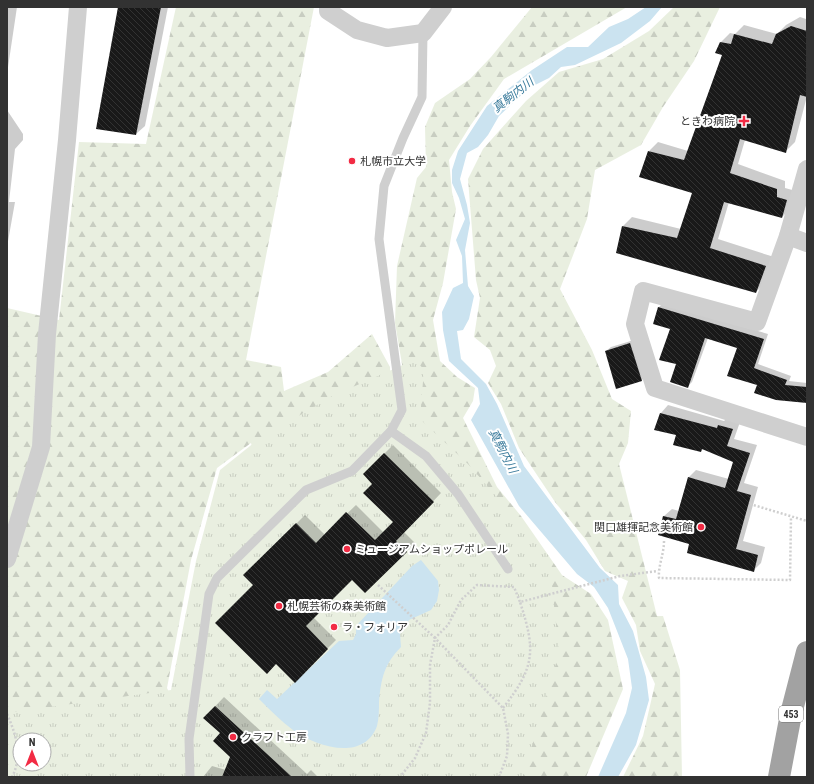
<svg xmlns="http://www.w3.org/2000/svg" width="814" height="784" viewBox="0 0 814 784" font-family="'Roboto Condensed','Noto Sans JP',sans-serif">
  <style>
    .forest { fill: url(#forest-firs); fill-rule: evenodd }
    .park { fill: url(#park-tufts); fill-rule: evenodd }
    .water { fill: #cbe3f0 }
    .shadow { fill: #0003 }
    .building { fill: url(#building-back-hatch) }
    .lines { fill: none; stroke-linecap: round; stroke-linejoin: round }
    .path { stroke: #cfcfcf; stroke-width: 2.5; stroke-dasharray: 2 2; stroke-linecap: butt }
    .service { stroke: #cfcfcf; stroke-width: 9 }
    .minor { stroke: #cfcfcf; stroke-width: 18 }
    .trunk { stroke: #a2a2a2; stroke-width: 22 }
    .poi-dot { fill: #f22b44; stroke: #fff; stroke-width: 1.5 }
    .labels { text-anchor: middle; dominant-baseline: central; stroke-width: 4; stroke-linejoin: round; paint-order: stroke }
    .shield { fill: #fff; stroke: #707070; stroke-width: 1 }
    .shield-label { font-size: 10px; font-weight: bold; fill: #323232 }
    .poi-label { font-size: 11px; fill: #323232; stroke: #fff; text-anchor: start }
    .water-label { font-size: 12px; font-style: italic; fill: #387a9b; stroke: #fff }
  </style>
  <defs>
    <pattern id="forest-firs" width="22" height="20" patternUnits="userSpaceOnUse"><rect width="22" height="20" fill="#e9efe0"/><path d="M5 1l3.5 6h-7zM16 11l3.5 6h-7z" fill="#c8cdc1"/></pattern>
    <pattern id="park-tufts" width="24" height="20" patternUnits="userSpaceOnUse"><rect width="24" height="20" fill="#e9efe0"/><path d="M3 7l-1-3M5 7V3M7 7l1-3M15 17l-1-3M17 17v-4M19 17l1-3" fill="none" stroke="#c8cdc1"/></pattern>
    <pattern id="building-back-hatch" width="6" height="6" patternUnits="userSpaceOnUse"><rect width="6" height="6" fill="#191919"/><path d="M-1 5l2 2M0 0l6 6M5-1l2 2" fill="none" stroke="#323232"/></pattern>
  </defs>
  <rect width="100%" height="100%" fill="#fff"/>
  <g class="forest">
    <path d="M176,7H314L246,360L281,367L284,391L328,372L372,334L390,367V376L257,465L251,443L217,468L191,560L167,688L179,713L178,777H7V308L59,320L79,142L146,144ZM20,740H44V764H20Z"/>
    <path d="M532,7H627L504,79L470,126L449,160L452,192L456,209L443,283L433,320L440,361L457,377L475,388L473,401L463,418L497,487L521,516L562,575L591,594L608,620L623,689L586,777H509L408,425L403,370L395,323L397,266L417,178L426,167L425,127L435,103L470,79L491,57Z"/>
    <path d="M674,7H720L694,61L663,107L641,145L595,170L587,219L560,289L592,350L612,399L631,411L628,443L619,464L657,616H663L680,670L682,777H623L643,736L655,684L640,651L636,625L622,598L628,581L605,571L586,540L555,502L519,448L501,404L488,383L496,366L490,350L474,337L480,298L476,280L468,179L483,149L526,101L559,72L603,59L649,31Z"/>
  </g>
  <path class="park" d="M414,360L424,369L420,419L468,464L549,556L559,653L523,777H7V713L171,690L196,561L220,470L255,442L330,397ZM20,740H44V764H20Z"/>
  <g class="water">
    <path d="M646,7H662L650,21L621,43L575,65L561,67L549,78L529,88L499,116L488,135L478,147L467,153L460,179L467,205L470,223L465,250L468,286L474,296L469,319L463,330L457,331L461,359L486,384L497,404L524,466L600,568L618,585L619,604L633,631L646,677L649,700L636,745L618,777H598L626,713L632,688L628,659L608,608L594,587L577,574L519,506L471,420L480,404L478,388L449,361L443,330L442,312L453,288L463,283L462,256L456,240L465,219L459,198L452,183V170L458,151L487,106L532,70L567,47H588L609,27L628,19Z"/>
    <path d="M421,560L438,581L439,590L437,601L431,610L409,620L400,634L401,647C384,664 381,679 379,702C379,710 379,718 377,726C364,762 316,747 293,730C281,721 270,710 259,699L267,690L277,699L339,641L353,640L356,634V626L412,566Z"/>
  </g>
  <g class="shadow">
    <path d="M7,7H17L7,74Z"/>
    <path d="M119,7H168L145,126L136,134Z"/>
    <path d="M807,13V96L795,142L786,151L745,140L738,164L785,181V188L796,191L791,208L782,217L729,202L718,239L774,257L765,283L756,292L623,226L632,217L681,229L693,192L649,151L658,142L688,151L723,54L721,42L730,33L735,34L744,25L777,34L786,25L800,17L806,19Z"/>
    <path d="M7,110L23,134V140L15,149L9,202H15L7,247Z"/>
    <path d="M663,303L768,334L758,364L791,376L789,381L807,383V402L758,384L739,347L708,338L692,382L688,386L677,364L671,328L658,308Z"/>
    <path d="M634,340L646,376L641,381L606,351L611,347Z"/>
    <path d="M668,405L724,421L727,418L740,422L734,439L757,445L744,483L758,487L743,541L765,547L761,563L753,571L691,543L659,535L664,516L672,509L679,511L688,478L696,470L729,479L734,462L704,448L701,451L677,434L655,429L661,413Z"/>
    <path d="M393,445L441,493L404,532L415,543L365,592L352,579L313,617L336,640L295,681L255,585L245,575L305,515L325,535L356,505L384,533L394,522L373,484L364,474Z"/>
    <path d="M224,697L307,774L311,770L318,777H203L212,766L226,770L231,757L222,733L205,717Z"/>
  </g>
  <g class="building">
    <path d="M118,7H161L136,135L96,129Z"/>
    <path d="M791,26L807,31V97L800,95L786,153L740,139L730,173L777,189V197L787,200L782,218L724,202L710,248L766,266L756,293L616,253L622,226L677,238L692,193L639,177L648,151L684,160L722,55L715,53L720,42L731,44L734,34L772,44L776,34Z"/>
    <path d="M658,307L764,339L754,368L787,380L785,385L807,387V403L776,400L754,393L757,385L727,376L737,348L705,338L688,388L670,382L676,364L659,360L670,329L653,324Z"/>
    <path d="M630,343L642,381L616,389L605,351Z"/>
    <path d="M660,413L717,428L718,425L733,429L727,446L750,453L737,491L751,495L736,549L758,555L754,572L687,553L689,544L658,535L663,516L676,519L688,477L725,488L733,462L702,449L701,452L673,445L676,435L654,430Z"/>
    <path d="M384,453L434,502L396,541L407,552L365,593L352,580L306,626L328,649L295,683L276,664L267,674L215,623L253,585L243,575L296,523L316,543L346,512L375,540L393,522L363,493L372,484L363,474Z"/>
    <path d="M215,706L292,777H222L230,757L213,741L220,733L203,718Z"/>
  </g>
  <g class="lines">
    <g class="path">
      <path d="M750,504L807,521"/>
      <path d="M664,541C664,554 658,566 659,578L790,580L791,517"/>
      <path d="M378,585L435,638L430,665V703L426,733L415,758L400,777"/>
      <path d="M503,708C535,667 536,651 520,602L620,576L658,571"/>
      <path d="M7,714C16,734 23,756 12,777"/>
      <path d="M499,777L507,756L508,734L503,708L435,638L448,625L461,600L477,585L514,587L520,602"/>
    </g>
    <g class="service">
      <path d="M391,431L426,456L458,494L508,569"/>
      <path d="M190,777L189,739L209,594L217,578L306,490L352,471L391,431L402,410L379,239L384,186L403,138L422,97L423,33"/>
    </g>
    <g class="minor">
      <path d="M328,7V11L357,30L387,38L423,33L443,7"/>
      <path d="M807,169L788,236L757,322L643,291L635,324L655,388L807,437"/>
      <path d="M788,236L807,243"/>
      <path d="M7,559L41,447L47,334L67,140L78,7"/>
    </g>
    <path class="trunk" d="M779,777L791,714L807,652"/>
  </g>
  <g class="poi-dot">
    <path d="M742 115h4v4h4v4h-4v4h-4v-4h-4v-4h4z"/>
    <circle cx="352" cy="161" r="4"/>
    <circle cx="701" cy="527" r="4"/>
    <circle cx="347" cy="549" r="4"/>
    <circle cx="279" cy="606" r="4"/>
    <circle cx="334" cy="627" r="4"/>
    <circle cx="233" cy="737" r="4"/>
  </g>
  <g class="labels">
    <rect class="shield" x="779" y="706" width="24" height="16" rx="3"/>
    <g class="shield-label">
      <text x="791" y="714">453</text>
    </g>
    <g class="poi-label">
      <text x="735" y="121" text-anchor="end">ときわ病院</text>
      <text x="360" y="161">札幌市立大学</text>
      <text x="693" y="527" text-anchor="end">関口雄揮記念美術館</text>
      <text x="355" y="549">ミュージアムショップポレール</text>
      <text x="287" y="606">札幌芸術の森美術館</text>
      <text x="342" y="627">ラ・フォリア</text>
      <text x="241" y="737">クラフト工房</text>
    </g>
    <g class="water-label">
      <text transform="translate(513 95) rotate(-38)">真駒内川</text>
      <text transform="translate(503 451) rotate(63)">真駒内川</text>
    </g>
  </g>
  <rect width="814" height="784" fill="none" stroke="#323232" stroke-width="16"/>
  <g transform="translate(32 752)"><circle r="19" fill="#ffffff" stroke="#adadad"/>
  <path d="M0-3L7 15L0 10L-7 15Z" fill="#f22b44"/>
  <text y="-6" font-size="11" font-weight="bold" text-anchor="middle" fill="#323232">N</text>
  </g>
</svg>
